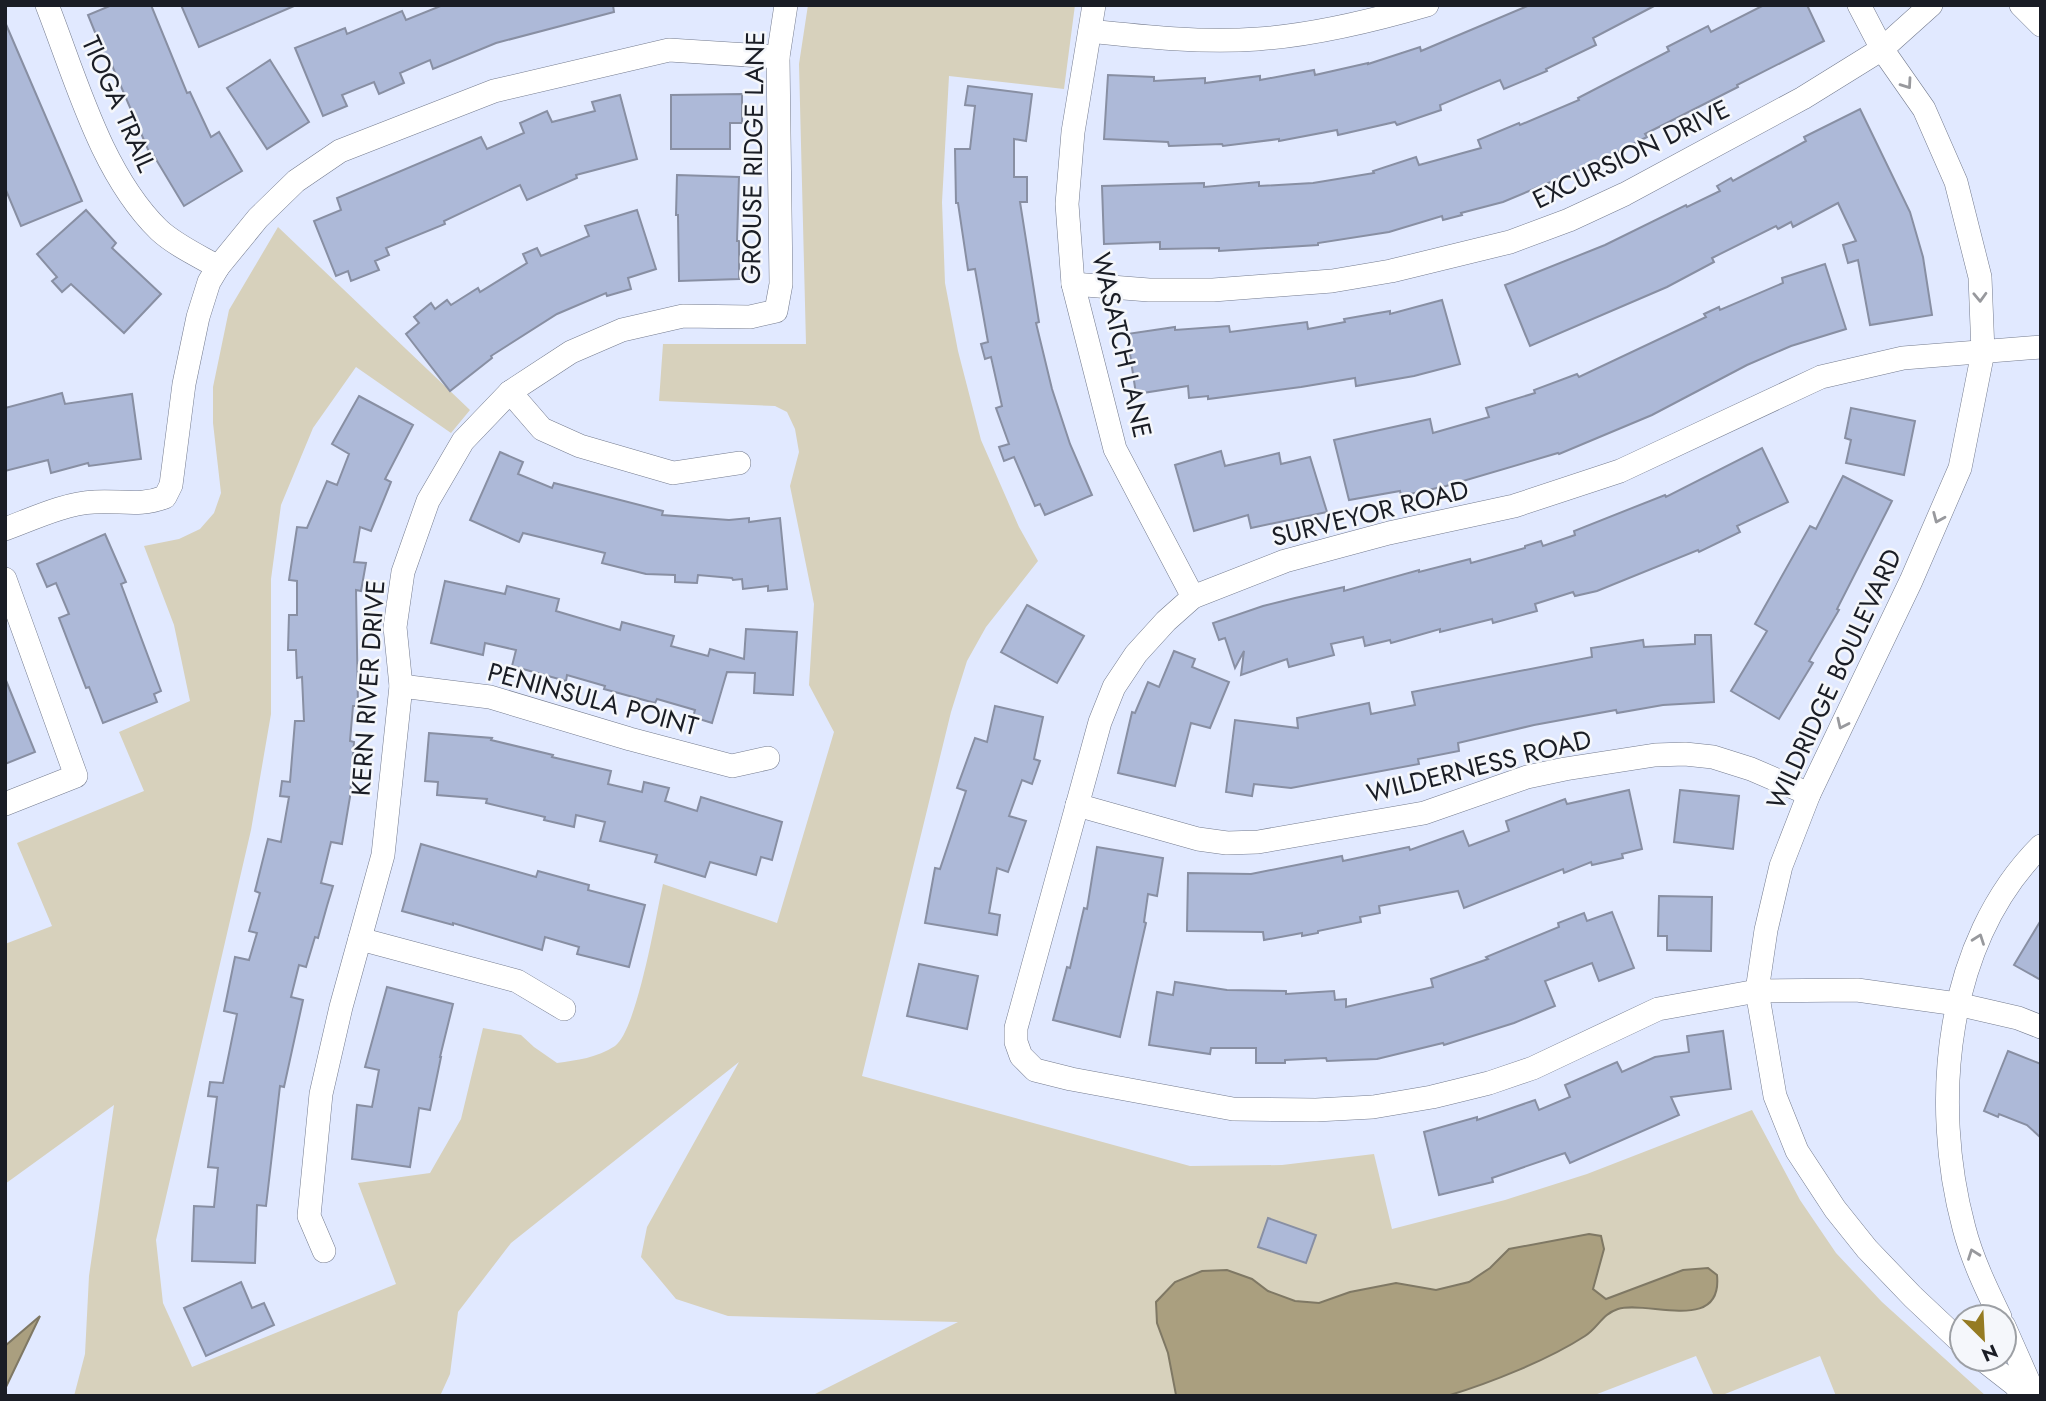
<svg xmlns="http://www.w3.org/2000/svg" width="2046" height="1401" viewBox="0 0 2046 1401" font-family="Jost,sans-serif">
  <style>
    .green { fill: #d7d1bc }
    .water { fill: #aa9f7f; stroke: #7f7864; stroke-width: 2 }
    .building { fill: #adb9d8; stroke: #888fa3; stroke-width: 2 }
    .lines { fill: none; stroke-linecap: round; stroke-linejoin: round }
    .minor-casing { stroke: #747b8e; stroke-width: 24 }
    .minor { stroke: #fff; stroke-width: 23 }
    .oneway { stroke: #98999d }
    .labels { text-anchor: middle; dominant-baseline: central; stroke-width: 5; stroke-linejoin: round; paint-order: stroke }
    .street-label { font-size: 26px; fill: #1a1d25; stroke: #f5f7fb }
  </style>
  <rect width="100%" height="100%" fill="#e1e9ff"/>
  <path class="green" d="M808,5H1075L1064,89L949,76L942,202L945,283L958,351L981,440L1019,527L1038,561L986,627L967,661L951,712L862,1076L1190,1166L1282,1165L1374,1154L1392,1229L1505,1200L1587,1174L1752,1110L1800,1200L1836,1253L1882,1302L1986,1396H1836L1820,1356L1720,1396H1714L1696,1356L1592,1396H811L958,1322L728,1316L676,1299L641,1257L647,1227L739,1062L511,1243L458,1312L450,1374L440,1396H74L85,1354L89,1276L114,1105L5,1184V944L52,926L17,843L144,791L119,732L190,701L174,625L144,546L179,539L200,529L214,513L221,493L213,423V387L229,310L278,227L470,410L451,433L356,367L313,428L281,505L271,579V714L251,830L156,1240L163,1303L192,1367L396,1284L358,1183L430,1173L461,1119L483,1028L521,1035L534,1047L557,1063C577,1060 597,1058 615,1046C637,1030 656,915 663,884L777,923L834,732L809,685L814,604L790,486L799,452L795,429L787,412L775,406L659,401L663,344H806L799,64Z"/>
  <g class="water">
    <path d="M1589,1234L1601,1236L1604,1249L1593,1289L1606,1299L1683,1270L1708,1268L1717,1275C1723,1334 1648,1300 1618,1309C1602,1314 1598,1328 1585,1336C1548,1360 1490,1383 1447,1396L1176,1395L1168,1353L1157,1323L1156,1302L1175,1282L1202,1271L1227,1270L1252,1279L1268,1291L1295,1301L1319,1303L1350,1292L1396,1283L1436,1290L1469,1282L1490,1268L1509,1249Z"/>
    <path d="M40,1316L5,1389V1346Z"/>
  </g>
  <g class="building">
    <path d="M112,5H151L187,93L190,92L211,137L219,132L242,171L184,206L151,151L149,152L108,56L105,57L88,15Z"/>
    <path d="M181,5H294V6L199,47Z"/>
    <path d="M443,5H613L614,12L496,43L433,69L430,60L400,73L404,83L379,94L374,82L342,95L347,106L323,116L295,48L345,28L347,34L402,11L406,20Z"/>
    <path d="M1530,5H1656L1593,38L1596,45L1546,69L1547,71L1504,89L1500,80L1440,105L1441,110L1397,125L1395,122L1338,135L1337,130L1279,141V139L1223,146L1222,144L1169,146L1168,142L1104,139L1108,75L1154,77V81L1205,78V83L1260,76V80L1314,70L1315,75L1368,63V64L1420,47L1421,51Z"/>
    <path d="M1764,5H1807L1824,41L1737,85L1738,87L1645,134L1647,137L1596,163L1503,202L1461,213L1462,215L1443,220L1442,216L1389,232L1318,243V245L1219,251V248L1160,249V242L1104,244L1102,186L1204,183V187L1259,182V186L1313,183L1374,173L1373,171L1416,157L1419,165L1481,148L1478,140L1519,123L1520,125L1579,100L1578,98L1669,51L1667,47L1708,26L1711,32Z"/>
    <path d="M5,22L82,201L21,226L5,188Z"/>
    <path d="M270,60L309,122L267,149L227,88Z"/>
    <path d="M968,86L1032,94L1026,141L1014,139V177H1027V202H1020L1039,322L1036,323L1052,389L1070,444L1092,495L1045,515L1040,504L1035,506L1014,457L1004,461L999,447L1009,444L996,408L1002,406L991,357L985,359L981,344L988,342L975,269L968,270L958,203H956L955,149H970L975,106L965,105Z"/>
    <path d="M742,94V123H730V149H671V95Z"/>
    <path d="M620,95L637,159L576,175L577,178L527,200L520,185L444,221L445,224L386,248L389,255L375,261L379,270L351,281L348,271L336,276L314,221L341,210L337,198L481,137L487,149L524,133L520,123L547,111L552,122L595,111L592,102Z"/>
    <path d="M1860,109L1910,212L1923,257L1932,315L1870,325L1858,260L1848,263L1843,245L1856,241L1838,203L1793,227L1791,222L1778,229L1776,226L1712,258L1714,262L1667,287L1530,346L1505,285L1605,245L1686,205L1687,207L1720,191L1717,186L1731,178L1733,181L1806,141L1804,137Z"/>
    <path d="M677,175L739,177L737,241H739V279L679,281L678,215H676Z"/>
    <path d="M86,210L116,243L112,248L161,294L124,333L71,284L62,292L52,281L57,277L37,254Z"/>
    <path d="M637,210L656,269L628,278L631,289L607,296L606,293L557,314L491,356L492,358L450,391L406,334L419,323L414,317L431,303L435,309L447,300L451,305L478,288L480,292L527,263L523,254L537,248L541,256L589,236L585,226Z"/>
    <path d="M1825,264L1846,329L1791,346L1747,365L1652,415L1559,454L1558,453L1446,486L1401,496L1400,491L1349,500L1334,440L1430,419L1433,433L1489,417L1486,408L1535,393L1534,390L1577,374L1579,377L1706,317L1704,314L1719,307L1720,310L1783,283L1782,278Z"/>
    <path d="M1442,300L1460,364L1414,376L1356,386L1355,378L1301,387L1208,399V396L1189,398L1188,386L1136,394L1127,334L1175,327V330L1229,326L1230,332L1307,322L1308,329L1345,322L1344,319L1390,311V314Z"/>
    <path d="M62,393L65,404L132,394L141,459L89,466L88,463L51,473L48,460L5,471V408Z"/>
    <path d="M359,396L413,425L385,479L391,482L371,531L360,527L354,562L366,563L361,591L356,590L358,706H353L350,741L354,742L350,797L342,844L331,842L321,883L333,886L327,906L318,938L315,937L306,967L299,965L291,997L303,1000L284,1087L280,1086L266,1206L257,1205L255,1263L192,1261L194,1206L214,1207L218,1168L208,1167L217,1097L208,1096L210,1082L223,1083L237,1014L224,1011L235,957L249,960L257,933L249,931L260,893L255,891L268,839L281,842L289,797L280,796L282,781L290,782L295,721H304L302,677L297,678L296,650H288L289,615H297V581L289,580L297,527L307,528L327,481L337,485L349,454L332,444Z"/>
    <path d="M1851,408L1915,421L1904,475L1846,463L1851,440L1845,438Z"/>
    <path d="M1762,448L1788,502L1737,526L1740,532L1699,552L1698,550L1597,591L1575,596L1573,592L1535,604L1537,611L1493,623L1492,619L1440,632V629L1391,643L1390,640L1365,646L1363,637L1331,644L1334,655L1289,667L1287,659L1241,675L1244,651L1235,668L1225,638L1219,640L1213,623L1263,606L1295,598L1344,587V591L1419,570V572L1470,559L1471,563L1525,548V546L1541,541L1543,546L1575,535L1574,531L1665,495L1666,497Z"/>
    <path d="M1221,451L1225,466L1279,453L1281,464L1310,457L1327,512L1251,528L1248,515L1194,531L1175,465Z"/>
    <path d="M500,452L523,462L518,474L552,488L554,483L663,511L662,515L729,520L749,518V522L780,518L787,589L768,591V586L743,589L742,579L733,580L732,578L698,575L697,583L675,582V575L646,574L602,563L605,553L523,533L519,542L470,520Z"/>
    <path d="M1843,476L1892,501L1837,609L1839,610L1809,661L1813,663L1779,719L1731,691L1767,631L1755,624L1810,526L1816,529Z"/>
    <path d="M105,534L126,582L121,584L161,691L154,694L157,702L103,723L89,687L86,688L59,618L69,614L56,583L47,587L37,564Z"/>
    <path d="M445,581L505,594L507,586L559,599L556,611L620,630L622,622L674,636L671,646L708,656L710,649L744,659L746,629L797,632L793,695L754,693L755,673L727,672L712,723L693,717L695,710L657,699L655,703L604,689L605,686L567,675L566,681L512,666L516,650L485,643L483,655L431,643Z"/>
    <path d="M1027,605L1084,636L1057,683L1001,652Z"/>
    <path d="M1695,635H1711L1714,702L1663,705L1617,713L1616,710L1534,725L1458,743L1459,751L1418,759L1419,764L1291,788L1254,784L1252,796L1226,792L1235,720L1298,728L1297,718L1369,703L1371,714L1415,705L1412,692L1592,657L1591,648L1643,640L1644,647L1695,644Z"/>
    <path d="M1174,651L1195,659L1192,667L1229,682L1210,728L1191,723L1175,786L1118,773L1132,712L1135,713L1148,682L1159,687Z"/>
    <path d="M5,678L35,752L5,764Z"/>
    <path d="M995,706L1043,717L1034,759L1040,761L1032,784L1022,780L1009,816L1026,821L1008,872L997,868L989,913L1000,915L997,935L925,923L935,868L940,869L966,791L957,788L975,738L987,742Z"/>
    <path d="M429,733L492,738L491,740L553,755L552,757L611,771L608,784L642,792L644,782L669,788L665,801L697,811L701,797L782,822L772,860L761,857L756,875L710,862L705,877L655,862L657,855L600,841L605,822L576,815L574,827L544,820L545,817L486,803L487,799L437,795L438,782L425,781Z"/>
    <path d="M1629,790L1642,849L1622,854L1623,858L1592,865L1591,862L1564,873L1563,869L1464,908L1458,891L1379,906L1380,913L1360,917L1361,922L1318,931V933L1302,936V933L1264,940L1263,932L1187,931L1188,873L1251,874L1342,856L1343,861L1409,847L1410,850L1463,831L1469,846L1509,831L1506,821L1565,799L1567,804Z"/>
    <path d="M1680,790L1739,796L1733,849L1674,842Z"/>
    <path d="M421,844L536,877L538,871L589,885L588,890L645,905L629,967L577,954L579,947L545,937L542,950L453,923V925L402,911Z"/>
    <path d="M1097,847L1163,858L1157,896L1148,894L1144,922L1146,923L1120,1037L1053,1020L1067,967L1070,968L1084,908L1087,909Z"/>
    <path d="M1659,896L1712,897L1711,951L1667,950V936H1658Z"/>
    <path d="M1612,912L1634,968L1599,981L1592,963L1545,981L1555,1006L1514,1023L1444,1045L1443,1043L1377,1059L1327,1061L1326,1058L1285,1060V1063H1256V1048H1211L1210,1054L1149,1045L1157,992L1173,995L1175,982L1227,990L1286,991V994L1334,991L1335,1000L1346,999V1007L1433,987L1431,979L1488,959L1486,957L1559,927L1558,923L1584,913L1587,921Z"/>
    <path d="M2041,920V980L2014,965Z"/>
    <path d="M919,964L978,976L967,1029L907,1016Z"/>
    <path d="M387,987L453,1004L440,1057H441L430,1110L419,1108L410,1167L352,1159L357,1105L372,1107L379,1070L365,1067Z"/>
    <path d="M1723,1031L1731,1089L1671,1097L1679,1115L1570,1163L1565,1153L1492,1178L1493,1182L1439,1195L1424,1132L1477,1117V1120L1535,1100L1539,1110L1570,1097L1565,1085L1617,1062L1622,1072L1655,1057L1689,1052L1687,1036Z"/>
    <path d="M2008,1051L2041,1064V1138L2027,1125L1999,1114L1998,1117L1984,1111Z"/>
    <path d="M1268,1218L1316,1235L1306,1263L1258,1247Z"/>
    <path d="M241,1282L252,1308L264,1303L274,1325L206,1356L184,1308Z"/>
  </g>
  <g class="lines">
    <defs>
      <g id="minor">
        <path d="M47,5C76,79 101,173 159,230C175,245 199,256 218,267"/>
        <path d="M1094,5L1073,132L1067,204L1073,284L1115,449L1193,597"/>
        <path d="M1859,5L1882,49L1924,109L1956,182L1980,277L1983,352L1960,468L1911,581L1809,794L1781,866L1766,930L1757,991L1775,1096L1797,1151L1835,1209L1867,1249L1913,1297L1962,1343"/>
        <path d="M2021,5L2041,25"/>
        <path d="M1090,31C1145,37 1202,43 1258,39C1315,35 1372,21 1427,5"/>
        <path d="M1073,284L1149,290H1213L1332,281L1391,271L1510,242L1569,220L1625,194L1803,98L1882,49L1931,5"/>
        <path d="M2041,347L1903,358L1821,377L1620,471L1514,506L1389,533L1285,561L1193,597L1166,621L1136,654L1114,687L1100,722L1016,1028V1042L1021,1056L1035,1070L1071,1079L1233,1109L1316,1110L1373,1107L1432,1097L1489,1083L1533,1068L1658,1009L1757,991L1857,990L1957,1004L2018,1018L2041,1027"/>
        <path d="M510,392L542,429L580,446L673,473L739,463"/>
        <path d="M5,529C32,519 66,503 94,502C121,500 139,507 165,497L171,485L184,384L198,317L209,282L218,267L258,218L296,181L340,151L494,91L669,50L778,57"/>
        <path d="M5,579L76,776L5,804"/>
        <path d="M401,686L490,697L630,739L732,766L768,758"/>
        <path d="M1077,805L1198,839L1227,843L1258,842L1424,813L1527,777L1565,769L1655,755L1685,754L1713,757L1751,769L1809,794"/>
        <path d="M360,939L517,981L564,1009"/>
        <path d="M324,1251L309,1216L321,1094L341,1007L383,855L401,686L395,627L403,572L428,501L463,441L510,392L571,352L622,330L683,316L750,317L776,311L781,284L778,57L786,5"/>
        <path d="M2000,1317C1986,1288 1972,1259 1964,1228C1930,1102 1945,942 2041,846"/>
        <path d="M2004,1326L2035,1396"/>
        <path d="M1982,1359L2014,1384L2025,1396"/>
      </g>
    </defs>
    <use href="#minor" class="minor-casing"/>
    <use href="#minor" class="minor"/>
  </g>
  <defs><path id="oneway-chevron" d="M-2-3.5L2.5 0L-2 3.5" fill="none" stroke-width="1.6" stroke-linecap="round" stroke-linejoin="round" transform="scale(1.75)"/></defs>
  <g class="oneway">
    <use href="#oneway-chevron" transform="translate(1907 84) rotate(55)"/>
    <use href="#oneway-chevron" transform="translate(1980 297) rotate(88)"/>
    <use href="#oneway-chevron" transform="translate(1938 518) rotate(113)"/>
    <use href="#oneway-chevron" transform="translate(1842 724) rotate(115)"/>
    <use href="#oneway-chevron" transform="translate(1979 939) rotate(-70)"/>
    <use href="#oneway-chevron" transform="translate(1973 1254) rotate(-110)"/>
  </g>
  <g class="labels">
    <g class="street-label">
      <text transform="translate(119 104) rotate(66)">TIOGA TRAIL</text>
      <text transform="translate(1631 154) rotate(-26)">EXCURSION DRIVE</text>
      <text transform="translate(753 158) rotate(-89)">GROUSE RIDGE LANE</text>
      <text transform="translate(1122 345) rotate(77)">WASATCH LANE</text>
      <text transform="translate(1370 513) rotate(-14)">SURVEYOR ROAD</text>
      <text transform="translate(1834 679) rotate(-65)">WILDRIDGE BOULEVARD</text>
      <text transform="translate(368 688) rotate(-86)">KERN RIVER DRIVE</text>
      <text transform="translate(593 699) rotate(15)">PENINSULA POINT</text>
      <text transform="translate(1479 766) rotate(-14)">WILDERNESS ROAD</text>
    </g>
  </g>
  <rect width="2046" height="1401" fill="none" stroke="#1a1d25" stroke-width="14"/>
  <g transform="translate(1983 1338) rotate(156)"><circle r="33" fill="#f5f7fb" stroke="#9da0a5" stroke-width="2"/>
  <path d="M0-5L12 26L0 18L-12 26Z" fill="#957b23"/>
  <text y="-10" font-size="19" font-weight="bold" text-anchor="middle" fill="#1a1d25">N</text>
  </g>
</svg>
